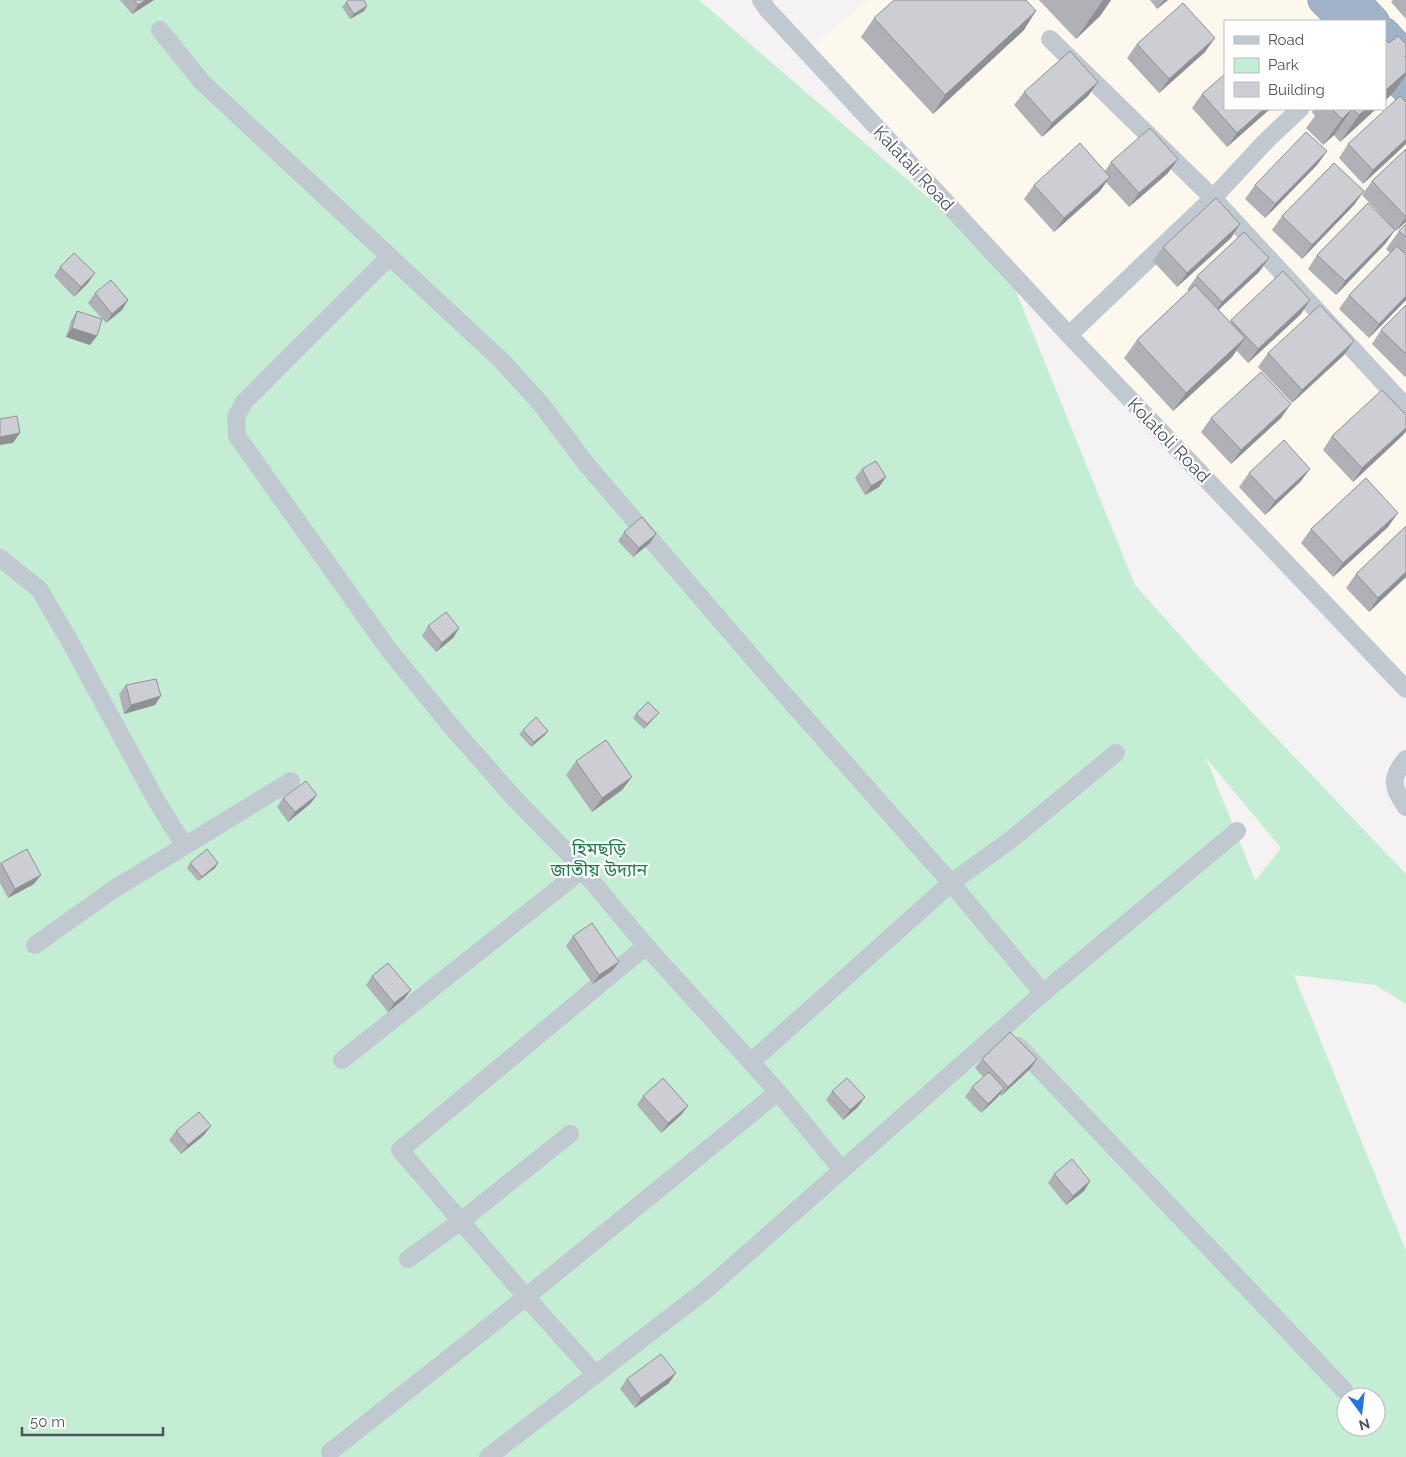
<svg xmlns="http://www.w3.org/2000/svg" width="1406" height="1457" viewBox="0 0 1406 1457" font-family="Raleway,'Noto Sans Bengali',sans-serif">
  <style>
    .commercial { fill: #fcf8ee; fill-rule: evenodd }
    .green { fill: #c4eed4; fill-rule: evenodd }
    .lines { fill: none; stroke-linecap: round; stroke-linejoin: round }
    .trunk-casing { stroke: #7890a9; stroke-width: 29 }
    .minor { stroke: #c0c9cf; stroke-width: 18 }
    .trunk { stroke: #a0b3c6; stroke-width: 28 }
    .wall { fill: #afb1b6 }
    .shaded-wall { fill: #8f9094 }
    .building { fill: #ccced4; stroke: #8f9094 }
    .labels { text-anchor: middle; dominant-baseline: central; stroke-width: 4.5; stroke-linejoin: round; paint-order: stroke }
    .street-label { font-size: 18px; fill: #4a555e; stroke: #fff }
    .park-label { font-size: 18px; fill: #1d7d4c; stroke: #fff }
  </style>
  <rect width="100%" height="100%" fill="#f4f2f2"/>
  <path class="commercial" d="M868,0H1342L1358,18L1378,0H1406V701L805,52ZM1225,21H1385V109H1225Z"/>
  <path class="green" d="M0,0H699L1005,264L1135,585L1204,662L1406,874V1004L1375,985L1294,975L1406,1251V1457H0ZM1206,758L1281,848L1256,880H1255ZM1346,1397H1376V1427H1346Z"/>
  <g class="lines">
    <defs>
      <g id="trunk">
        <path d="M1322,0L1342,21"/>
        <path d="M1355,0L1375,21"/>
        <path d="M1385,32L1406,55"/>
        <path d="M1385,68L1406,90"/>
      </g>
    </defs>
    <use href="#trunk" class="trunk-casing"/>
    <g class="minor">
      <path d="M761,0L767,9L1069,335L1406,689"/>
      <path d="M160,30L202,82L502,361L541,404L587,465L770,678L951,883L1043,993"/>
      <path d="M1050,39L1213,198L1406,407"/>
      <path d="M390,256L244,402L236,417L237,436L389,650L451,726L515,799L569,854L646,946L778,1092L842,1170"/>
      <path d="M1069,335L1213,198L1267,140L1300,109"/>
      <path d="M0,558L39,589L73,647L156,800L184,845"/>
      <path d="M1406,759C1390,778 1392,788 1406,807"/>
      <path d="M35,945L114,889L291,781"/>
      <path d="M1018,1046L1344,1390"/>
      <path d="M342,1060L582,870"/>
      <path d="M751,1062L951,883L1013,838L1116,753"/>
      <path d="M408,1259L461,1221L570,1134"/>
      <path d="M596,1375L526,1297L400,1150L646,946"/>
      <path d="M330,1452L526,1297L778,1092"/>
      <path d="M488,1457L707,1289L1043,993L1237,831"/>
    </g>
    <use href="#trunk" class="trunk"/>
  </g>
  <g class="wall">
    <path d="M120,0H154L132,14Z"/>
    <path d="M1039,0H1111L1100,16L1076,39Z"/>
    <path d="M1150,0H1168L1157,9Z"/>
    <path d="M1393,0H1406V19L1391,2Z"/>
    <path d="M346,2L367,6L364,11L350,19L342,7Z"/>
    <path d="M874,18L1024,30L933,114L861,37Z"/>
    <path d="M1137,44L1205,52L1159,93L1127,58Z"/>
    <path d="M1098,82L1088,96L1042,137L1014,105L1024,92Z"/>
    <path d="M1202,94L1225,109H1270L1227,147L1192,108Z"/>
    <path d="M1314,109H1376L1340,142L1334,135L1323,145L1306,128L1315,116L1312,112Z"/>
    <path d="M1348,144H1406L1363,184L1339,158Z"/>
    <path d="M1406,149V222L1396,231L1395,230L1385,244L1336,295L1308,269L1317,255L1393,228L1362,195L1372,181Z"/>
    <path d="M1327,151L1317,165L1265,218L1245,199L1255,185Z"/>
    <path d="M1111,162L1168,173L1129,207L1106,182L1100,191L1054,232L1024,199L1034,185L1105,171Z"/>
    <path d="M1354,205L1302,259L1272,230L1282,216Z"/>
    <path d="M1406,224V300L1369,338L1339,309L1349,295L1390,253L1386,249L1399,231Z"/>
    <path d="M1231,238L1177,287L1153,261L1163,247Z"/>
    <path d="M1269,258L1259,272L1218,310L1230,322L1231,320L1301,314L1248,363L1236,350L1232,357L1173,411L1124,358L1137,340L1189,291L1187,290L1197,276Z"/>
    <path d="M60,267L88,283L74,297L54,276Z"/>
    <path d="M95,293L128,300L122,310L106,323L88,303Z"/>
    <path d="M1406,305V376L1405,377L1372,344L1381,330Z"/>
    <path d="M77,311L90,345L66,337L71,321Z"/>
    <path d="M1268,353L1344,355L1292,403L1258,367Z"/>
    <path d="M1406,415V431L1403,435L1353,482L1323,450L1332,436Z"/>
    <path d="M1211,418H1281L1231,464L1201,432Z"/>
    <path d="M862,469L886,477L879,487L865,495L855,478Z"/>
    <path d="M1310,469L1300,482L1265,515L1239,487L1249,473Z"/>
    <path d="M1406,526V577L1369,612L1346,588L1356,574Z"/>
    <path d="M1388,527L1333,577L1301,543L1311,529Z"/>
    <path d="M624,532L656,534L650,543L633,557L618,541Z"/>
    <path d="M428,626L459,628L453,638L436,652L422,636Z"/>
    <path d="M126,685L155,705L124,714L119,694Z"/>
    <path d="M659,713L655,717L644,729L633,718L636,714Z"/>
    <path d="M523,730L545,735L531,747L519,734Z"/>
    <path d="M576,761L622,790L592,812L566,775Z"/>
    <path d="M317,795L310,804L288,822L277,807L283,798Z"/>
    <path d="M1,863L34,884L8,898L0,883V865Z"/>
    <path d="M190,863H218L215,868L198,881L187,868Z"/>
    <path d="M573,936L619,962L612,971L593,984L566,946Z"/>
    <path d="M372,976L411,990L404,999L388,1012L366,985Z"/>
    <path d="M982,1059H1037L1030,1069L1001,1096L1000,1094L981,1113L965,1097L972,1087L983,1077L975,1068Z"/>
    <path d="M832,1091L858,1107L843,1120L826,1100Z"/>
    <path d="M643,1096L681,1115L661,1133L637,1105Z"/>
    <path d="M176,1131L204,1135L181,1154L169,1140Z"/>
    <path d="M1054,1174L1090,1181L1084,1191L1066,1205L1048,1183Z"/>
    <path d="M627,1379L669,1383L635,1408L620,1389Z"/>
  </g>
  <g class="shaded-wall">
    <path d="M146,0H154L132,14L138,5Z"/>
    <path d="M1103,0H1111L1100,16L1076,39Z"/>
    <path d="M1164,0H1168L1157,9Z"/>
    <path d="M367,6L364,11L350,19L354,14Z"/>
    <path d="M1036,11L1024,30L933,114L945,95Z"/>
    <path d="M1215,38L1205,52L1159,93L1169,79Z"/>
    <path d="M1406,72V75L1394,92L1385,101V91Z"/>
    <path d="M1098,82L1088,96L1042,137L1052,123Z"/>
    <path d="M1264,109H1270L1227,147L1237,133Z"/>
    <path d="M1352,109L1334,135L1323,145L1342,119Z"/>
    <path d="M1366,109H1376L1340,142L1359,115Z"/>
    <path d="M1406,139V144L1363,184L1373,170Z"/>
    <path d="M1327,151L1317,165L1265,218L1275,204Z"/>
    <path d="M1178,159L1168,173L1129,207L1139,193Z"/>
    <path d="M1110,177L1100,191L1054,232L1064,218Z"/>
    <path d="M1364,191L1354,205L1302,259L1312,245Z"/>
    <path d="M1406,217V222L1396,231Z"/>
    <path d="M1240,224L1231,238L1177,287L1187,273Z"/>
    <path d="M1395,230L1385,244L1336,295L1345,281Z"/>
    <path d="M1269,258L1259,272L1212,316L1222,302Z"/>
    <path d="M95,273L88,283L74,297L81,287Z"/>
    <path d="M1406,296V300L1369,338L1379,324Z"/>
    <path d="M128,300L122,310L106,323L112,314Z"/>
    <path d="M1310,300L1301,314L1248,363L1258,349Z"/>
    <path d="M72,328L97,336L90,345L66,337Z"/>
    <path d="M1245,338L1232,357L1173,411L1186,393Z"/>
    <path d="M1354,341L1344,355L1292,403L1302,390Z"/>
    <path d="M1291,404L1281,418L1231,464L1241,450Z"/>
    <path d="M1406,428V431L1403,435L1353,482L1362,468Z"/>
    <path d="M20,433L13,443L0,445V437Z"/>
    <path d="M1310,469L1300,482L1265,515L1275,501Z"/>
    <path d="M886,477L879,487L865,495L871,486Z"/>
    <path d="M1398,513L1388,527L1333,577L1343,563Z"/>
    <path d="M656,534L650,543L633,557L639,548Z"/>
    <path d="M1406,572V577L1369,612L1378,598Z"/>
    <path d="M459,628L453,638L436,652L442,643Z"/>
    <path d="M161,696L155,705L124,714L131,705Z"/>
    <path d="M659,713L655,717L644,729L647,724Z"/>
    <path d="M548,731L545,735L531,747L534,742Z"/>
    <path d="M632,777L622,790L592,812L602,798Z"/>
    <path d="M317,795L310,804L288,822L295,812Z"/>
    <path d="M218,863L215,868L198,881L202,877Z"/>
    <path d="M41,875L34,884L8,898L15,889Z"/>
    <path d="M619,962L612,971L593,984L599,975Z"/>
    <path d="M411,990L404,999L388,1012L394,1003Z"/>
    <path d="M1037,1059L1030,1069L1001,1096L1008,1087Z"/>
    <path d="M1004,1088L998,1097L981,1113L988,1104Z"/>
    <path d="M865,1097L858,1107L843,1120L850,1110Z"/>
    <path d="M688,1106L681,1115L661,1133L668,1123Z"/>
    <path d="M211,1126L204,1135L181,1154L188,1145Z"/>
    <path d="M1090,1181L1084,1191L1066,1205L1073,1196Z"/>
    <path d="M676,1373L669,1383L635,1408L641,1398Z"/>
  </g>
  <g class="building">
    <path d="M134,0H146L138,5Z"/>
    <path d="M349,0H364L367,6L354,14L346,2Z"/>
    <path d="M894,0H1026L1036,11L945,95L874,18Z"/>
    <path d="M1183,3L1215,38L1169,79L1137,44Z"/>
    <path d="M1398,36L1406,44V56H1405L1406,58V72L1385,91V39L1389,43Z"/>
    <path d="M1070,51L1098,82L1052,123L1024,92Z"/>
    <path d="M1225,74V109H1264L1237,133L1202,94Z"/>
    <path d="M1400,96L1406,102V139L1373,170L1348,144Z"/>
    <path d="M1332,109H1352L1342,119Z"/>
    <path d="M1353,109H1366L1359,115Z"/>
    <path d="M1150,128L1178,159L1139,193L1111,162Z"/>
    <path d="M1306,132L1327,151L1275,204L1255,185Z"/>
    <path d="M1080,143L1110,177L1064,218L1034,185Z"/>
    <path d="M1406,149V217L1372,181Z"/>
    <path d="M1334,163L1364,191L1312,245L1282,216Z"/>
    <path d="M1216,198L1240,224L1187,273L1163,247Z"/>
    <path d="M1368,203L1395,230L1345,281L1317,255Z"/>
    <path d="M1406,224V237L1399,231Z"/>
    <path d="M1244,232L1269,258L1222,302L1197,276Z"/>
    <path d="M1397,246L1406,255V296L1379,324L1349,295Z"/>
    <path d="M74,253L95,273L81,287L60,267Z"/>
    <path d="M1283,271L1310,300L1258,349L1231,320Z"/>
    <path d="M111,280L128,300L112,314L95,293Z"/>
    <path d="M1195,285L1245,338L1186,393L1137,340Z"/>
    <path d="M1320,305L1354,341L1302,390L1268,353Z"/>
    <path d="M1406,305V354L1381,330Z"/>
    <path d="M77,311L102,319L97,336L72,328Z"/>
    <path d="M1261,372L1291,404L1241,450L1211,418Z"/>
    <path d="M1382,390L1406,415V428L1362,468L1332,436Z"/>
    <path d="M17,416L20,433L0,437V419Z"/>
    <path d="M1284,440L1310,469L1275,501L1249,473Z"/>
    <path d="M876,461L886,477L871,486L862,469Z"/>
    <path d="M1366,478L1398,513L1343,563L1311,529Z"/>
    <path d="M642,517L656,534L639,548L624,532Z"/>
    <path d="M1406,526V572L1378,598L1356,574Z"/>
    <path d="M446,612L459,628L442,643L428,626Z"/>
    <path d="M156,679L161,696L131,705L126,685Z"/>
    <path d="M648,702L659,713L647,724L636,714Z"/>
    <path d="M536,717L548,731L534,742L523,730Z"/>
    <path d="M606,740L632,777L602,798L576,761Z"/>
    <path d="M306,781L317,795L295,812L283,798Z"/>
    <path d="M27,849L41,875L15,889L1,863Z"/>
    <path d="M207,849L218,863L202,877L190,863Z"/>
    <path d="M592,923L619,962L599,975L573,936Z"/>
    <path d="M388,963L411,990L394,1003L372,976Z"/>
    <path d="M1010,1032L1037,1059L1008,1087L982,1059Z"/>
    <path d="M989,1072L1004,1088L988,1104L972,1087Z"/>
    <path d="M663,1078L688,1106L668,1123L643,1096Z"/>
    <path d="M847,1078L865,1097L850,1110L832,1091Z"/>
    <path d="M199,1112L211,1126L188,1145L176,1131Z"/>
    <path d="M1072,1159L1090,1181L1073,1196L1054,1174Z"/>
    <path d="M661,1354L676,1373L641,1398L627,1379Z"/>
  </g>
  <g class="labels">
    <g class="street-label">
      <text transform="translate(914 168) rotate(47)">Kalatali Road</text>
      <text transform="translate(1169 440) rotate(46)">Kolatoli Road</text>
    </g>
    <g class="park-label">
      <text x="599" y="848">হিমছড়ি<tspan x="599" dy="21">জাতীয় উদ্যান</tspan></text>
    </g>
  </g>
  <rect x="1224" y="20" width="162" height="90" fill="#ffffff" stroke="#b7bbbf"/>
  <rect x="1234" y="36" width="25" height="8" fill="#c0c9cf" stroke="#b7bbbf"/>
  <text x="1268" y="45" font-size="15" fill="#4a555e">Road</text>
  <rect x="1234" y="58" width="25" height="15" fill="#c4eed4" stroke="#b7bbbf"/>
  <text x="1268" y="70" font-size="15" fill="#4a555e">Park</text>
  <rect x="1234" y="82" width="25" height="15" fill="#ccced4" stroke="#b7bbbf"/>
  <text x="1268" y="95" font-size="15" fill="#4a555e">Building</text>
  <g transform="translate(1361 1412) rotate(165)"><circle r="24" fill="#ffffff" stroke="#b7bbbf"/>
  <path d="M0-4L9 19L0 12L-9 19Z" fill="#2476db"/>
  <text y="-8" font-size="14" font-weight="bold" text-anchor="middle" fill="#4a555e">N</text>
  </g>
  <path d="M22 1427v8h141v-8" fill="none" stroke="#4a555e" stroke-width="2.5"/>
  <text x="30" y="1427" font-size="15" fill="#4a555e" stroke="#ffffff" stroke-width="4" paint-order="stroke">50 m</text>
</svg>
